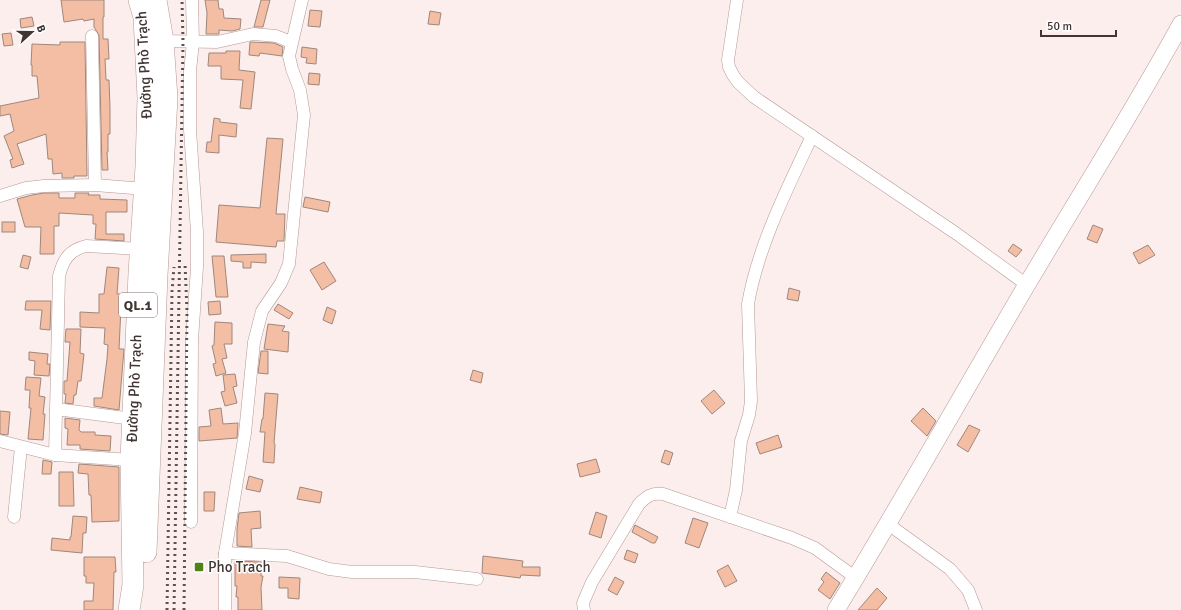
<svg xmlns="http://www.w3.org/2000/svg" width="1181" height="610" viewBox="0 0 1181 610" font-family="Signika,sans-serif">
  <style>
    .building { fill: #f3bea4; stroke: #a0877b }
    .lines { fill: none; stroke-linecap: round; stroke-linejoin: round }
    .street-casing { stroke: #b69894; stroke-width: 13 }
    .secondary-casing { stroke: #b69894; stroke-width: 18 }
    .highway-casing { stroke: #b69894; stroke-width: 22 }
    .street { stroke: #fff; stroke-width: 12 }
    .secondary { stroke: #fff; stroke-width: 17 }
    .highway { stroke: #fff; stroke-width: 21 }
    .rail { stroke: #5e5250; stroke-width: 3; stroke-dasharray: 2 4; stroke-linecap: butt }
    .poi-dot { fill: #508216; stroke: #fff; stroke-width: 1.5 }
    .labels { text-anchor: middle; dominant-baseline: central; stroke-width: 3; stroke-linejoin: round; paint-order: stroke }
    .shield { fill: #fff; stroke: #7b7271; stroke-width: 1 }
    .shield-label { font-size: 14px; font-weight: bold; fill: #423634 }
    .street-label { font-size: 15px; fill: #423634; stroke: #fff }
    .poi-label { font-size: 15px; fill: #423634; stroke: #fff; text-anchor: start }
  </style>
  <rect width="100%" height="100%" fill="#fbeeed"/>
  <g class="building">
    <path d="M61,0H104V17H103V39H108L109,59H105L106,80H109L110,108V134H108V152H107L108,170H102L99,35L94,27V19L84,21L83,19L64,22Z"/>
    <path d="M205,0H218L219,9H223L224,18L241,19L240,29L232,31L219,30V34H206L207,13Z"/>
    <path d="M261,0H270L263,27H254Z"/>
    <path d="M310,10L322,11L320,27L308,26Z"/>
    <path d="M430,11L441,13L439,25L428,24Z"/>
    <path d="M32,17L34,26L21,28L20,19Z"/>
    <path d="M11,33L13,45L4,46L2,34Z"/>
    <path d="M60,42H85L87,176H74V178H62V173L53,174L52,159H48L46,134L17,144L24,164L12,168L10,160L13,159L4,136L14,131L10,114L0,116V106L39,98L37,76H32V65H31L32,44L60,45Z"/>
    <path d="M250,42L274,43L283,47L282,56L260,53L259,56L249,55Z"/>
    <path d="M302,47L317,49L316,64L306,63L307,58L301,57Z"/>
    <path d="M226,51H240L239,70L255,72L251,109L240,108L243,80L221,79V66H208L209,53H226Z"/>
    <path d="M309,73L320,74L319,85L308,84Z"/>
    <path d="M214,118L220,119V122L237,124L236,137L219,135V153L206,152L207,142H211Z"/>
    <path d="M267,138L283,139L276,214H285L284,241H277L276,247L216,242L219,205L260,208Z"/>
    <path d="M44,193H59V198H75V193H89L88,195H100V199L127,200V212H106V234H124V241L95,239L96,224H93V215L59,213V226H54V254H40L41,227H25L17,199L32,195Z"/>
    <path d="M305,197L330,202L328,212L303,207Z"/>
    <rect x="2" y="222" width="13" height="10"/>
    <path d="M1093,225L1103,229L1097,243L1087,239Z"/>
    <path d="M1013,244L1022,250L1016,257L1008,251Z"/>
    <path d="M1148,245L1155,255L1139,264L1133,253Z"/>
    <path d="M266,254V263L251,262V268H243V262L231,261V255Z"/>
    <path d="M23,255L31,257L28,269L20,267Z"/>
    <path d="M212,256H224L228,297H216Z"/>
    <path d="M324,262L336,281L322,290L310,270Z"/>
    <path d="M107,267L119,268L117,294H124V307H121L119,349H124L119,410L94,406V398H102L107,359L108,345L104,344L105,328L80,327V312L99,313V294H104Z"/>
    <path d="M789,288L800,291L798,301L787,299Z"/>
    <path d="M26,301H51L50,330L40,329L42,310H25Z"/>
    <path d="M220,301L221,314L209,315L208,302Z"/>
    <path d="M278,304L293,313L289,319L274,310Z"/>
    <path d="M327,307L336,311L332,324L323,320Z"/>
    <path d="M215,322L232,323V344H224L227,358L222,359L226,373L216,376L213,364L216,363L212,346L214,345Z"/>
    <path d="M268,324L285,326L282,331L289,332L288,352L264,349Z"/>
    <path d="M66,329H81L80,353L84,354L81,381H78L76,395H74L73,404L65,403L66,394H64V381H67L70,342H65Z"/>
    <path d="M261,351H268V374L258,373Z"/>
    <path d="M29,352L48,354L47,364H50L49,376L34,375L35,361L29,360Z"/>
    <path d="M473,370L483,373L481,383L470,380Z"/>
    <path d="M235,374L237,386L233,387L237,403L225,406L221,392L225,391L223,375Z"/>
    <path d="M26,377L41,378L39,396L45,397L43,414H45L43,440L28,439L31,408H29L30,390H25Z"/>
    <path d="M714,390L725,403L712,414L701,401Z"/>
    <path d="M265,393L278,394L274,443L275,444L274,463L263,462L265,432H260L262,419H263Z"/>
    <path d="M221,408L223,424L238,423L237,438L199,441V427L211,426L209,410Z"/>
    <path d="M923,408L936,421L927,436L911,421Z"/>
    <path d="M0,411L10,412L8,435L0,434Z"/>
    <path d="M65,418L80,420L79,430L81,432H95V435L111,436L110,451L80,449V445H67L68,429L65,428Z"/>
    <path d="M969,425L980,430L968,452L957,445Z"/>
    <path d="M778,435L782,447L760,454L756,443Z"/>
    <path d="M665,450L673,453L669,465L661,462Z"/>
    <path d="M596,459L600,472L580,477L577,464Z"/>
    <path d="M43,460L52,462L51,474H42Z"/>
    <path d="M79,464L119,467V521L92,522L91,495H89L88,474L78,473Z"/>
    <path d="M59,472H73L74,506H59Z"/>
    <path d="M249,476L263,480L260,492L246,489Z"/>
    <path d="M300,487L322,492L320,503L297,499Z"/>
    <path d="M204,492H215L214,511H204Z"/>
    <path d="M260,511L261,528L251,529L252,547L237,546V529L239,513Z"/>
    <path d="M596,512L607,516L601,538L589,534Z"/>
    <path d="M73,516L87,517L86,533H83L82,553L51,550L52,538L70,540V537H71Z"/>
    <path d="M693,518L708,523L699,548L685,543Z"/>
    <path d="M635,525L658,537L655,543H652L632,532Z"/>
    <path d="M627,550L638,554L635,563L624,559Z"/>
    <path d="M483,556L523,561L522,567H540V576L521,575L520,578L482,573Z"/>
    <path d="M84,557H115L116,572H114L113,610H84V601H93L94,583H86V576H84Z"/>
    <path d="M235,561L261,562V576H263L261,587L262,610H238V597H236L237,586H235Z"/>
    <path d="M728,565L737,581L725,587L717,571Z"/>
    <path d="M826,572L840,583L830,599L818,590L824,582L821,579Z"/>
    <path d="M279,577L300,578L299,599L288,598V588H279Z"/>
    <path d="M615,577L624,582L617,595L608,590Z"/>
    <path d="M877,588L887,598L877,610H858Z"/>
  </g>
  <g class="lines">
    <defs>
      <g id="street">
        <path d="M737,0L728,60L729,67L733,75L738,82L754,97L957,234L1027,285"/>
        <path d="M92,36L95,185"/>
        <path d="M163,41L217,42L253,34L276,36L291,42"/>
        <path d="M0,196L26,188L44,186L95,185L145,189"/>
        <path d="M56,409L133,419"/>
        <path d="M0,441L55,455L131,460"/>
        <path d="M55,455L59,276C63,260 69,250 86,246L141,249"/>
        <path d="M14,517L21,447"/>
        <path d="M730,517L736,490L741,441L749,415L751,401L748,304C758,246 787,189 812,136"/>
        <path d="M191,522L192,340L197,267V232L190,130V71L193,42L192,0"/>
        <path d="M888,524L950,569L968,590L976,610"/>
        <path d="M225,553L287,556L329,569L352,572H415L477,579"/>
        <path d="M225,610V553L245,433L254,342L262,311L281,283L289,264L304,115L300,90L292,69L289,56L302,0"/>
        <path d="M584,610L583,603L592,582L639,504C647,496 651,493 663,494L792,538L815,548L856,578"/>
      </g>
      <path id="secondary" d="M836,610C899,507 958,402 1019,298C1073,206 1130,117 1181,24"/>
      <g id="highway">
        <path d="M146,552L157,275L167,98L163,41L156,0"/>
        <path id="s1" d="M129,610L133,585L131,460L139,273L146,167L148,98L144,17L139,0"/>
      </g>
    </defs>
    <use href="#street" class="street-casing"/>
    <use href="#secondary" class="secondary-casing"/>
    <use href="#highway" class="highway-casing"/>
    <use href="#street" class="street"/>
    <use href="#secondary" class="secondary"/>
    <use href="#highway" class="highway"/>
    <g class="rail">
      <path d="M167,610L172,292L174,267"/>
      <path d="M174,610L183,41L182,0"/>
      <path d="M184,610L187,311L185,264"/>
    </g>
  </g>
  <rect class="poi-dot" x="194" y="562" width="10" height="10" rx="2"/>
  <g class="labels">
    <rect class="shield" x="119" y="293" width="38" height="24" rx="3"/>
    <g class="shield-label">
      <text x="138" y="305">QL.1</text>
    </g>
    <g class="street-label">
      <text transform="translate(144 65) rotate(-93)">Đường Phò Trạch</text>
      <text stroke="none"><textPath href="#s1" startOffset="222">Đường Phò Trạch</textPath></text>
    </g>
    <g class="poi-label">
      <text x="208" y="567">Pho Trach</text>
    </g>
  </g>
  <g transform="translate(32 32) rotate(69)" stroke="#ffffff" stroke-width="3" paint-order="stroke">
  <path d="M0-3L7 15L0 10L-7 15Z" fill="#423634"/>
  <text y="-6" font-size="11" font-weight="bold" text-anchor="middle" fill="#423634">B</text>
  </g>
  <path d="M1041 30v6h75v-6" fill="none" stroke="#423634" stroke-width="2"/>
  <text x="1047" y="30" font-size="12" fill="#423634" stroke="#ffffff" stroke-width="3" paint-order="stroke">50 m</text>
</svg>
